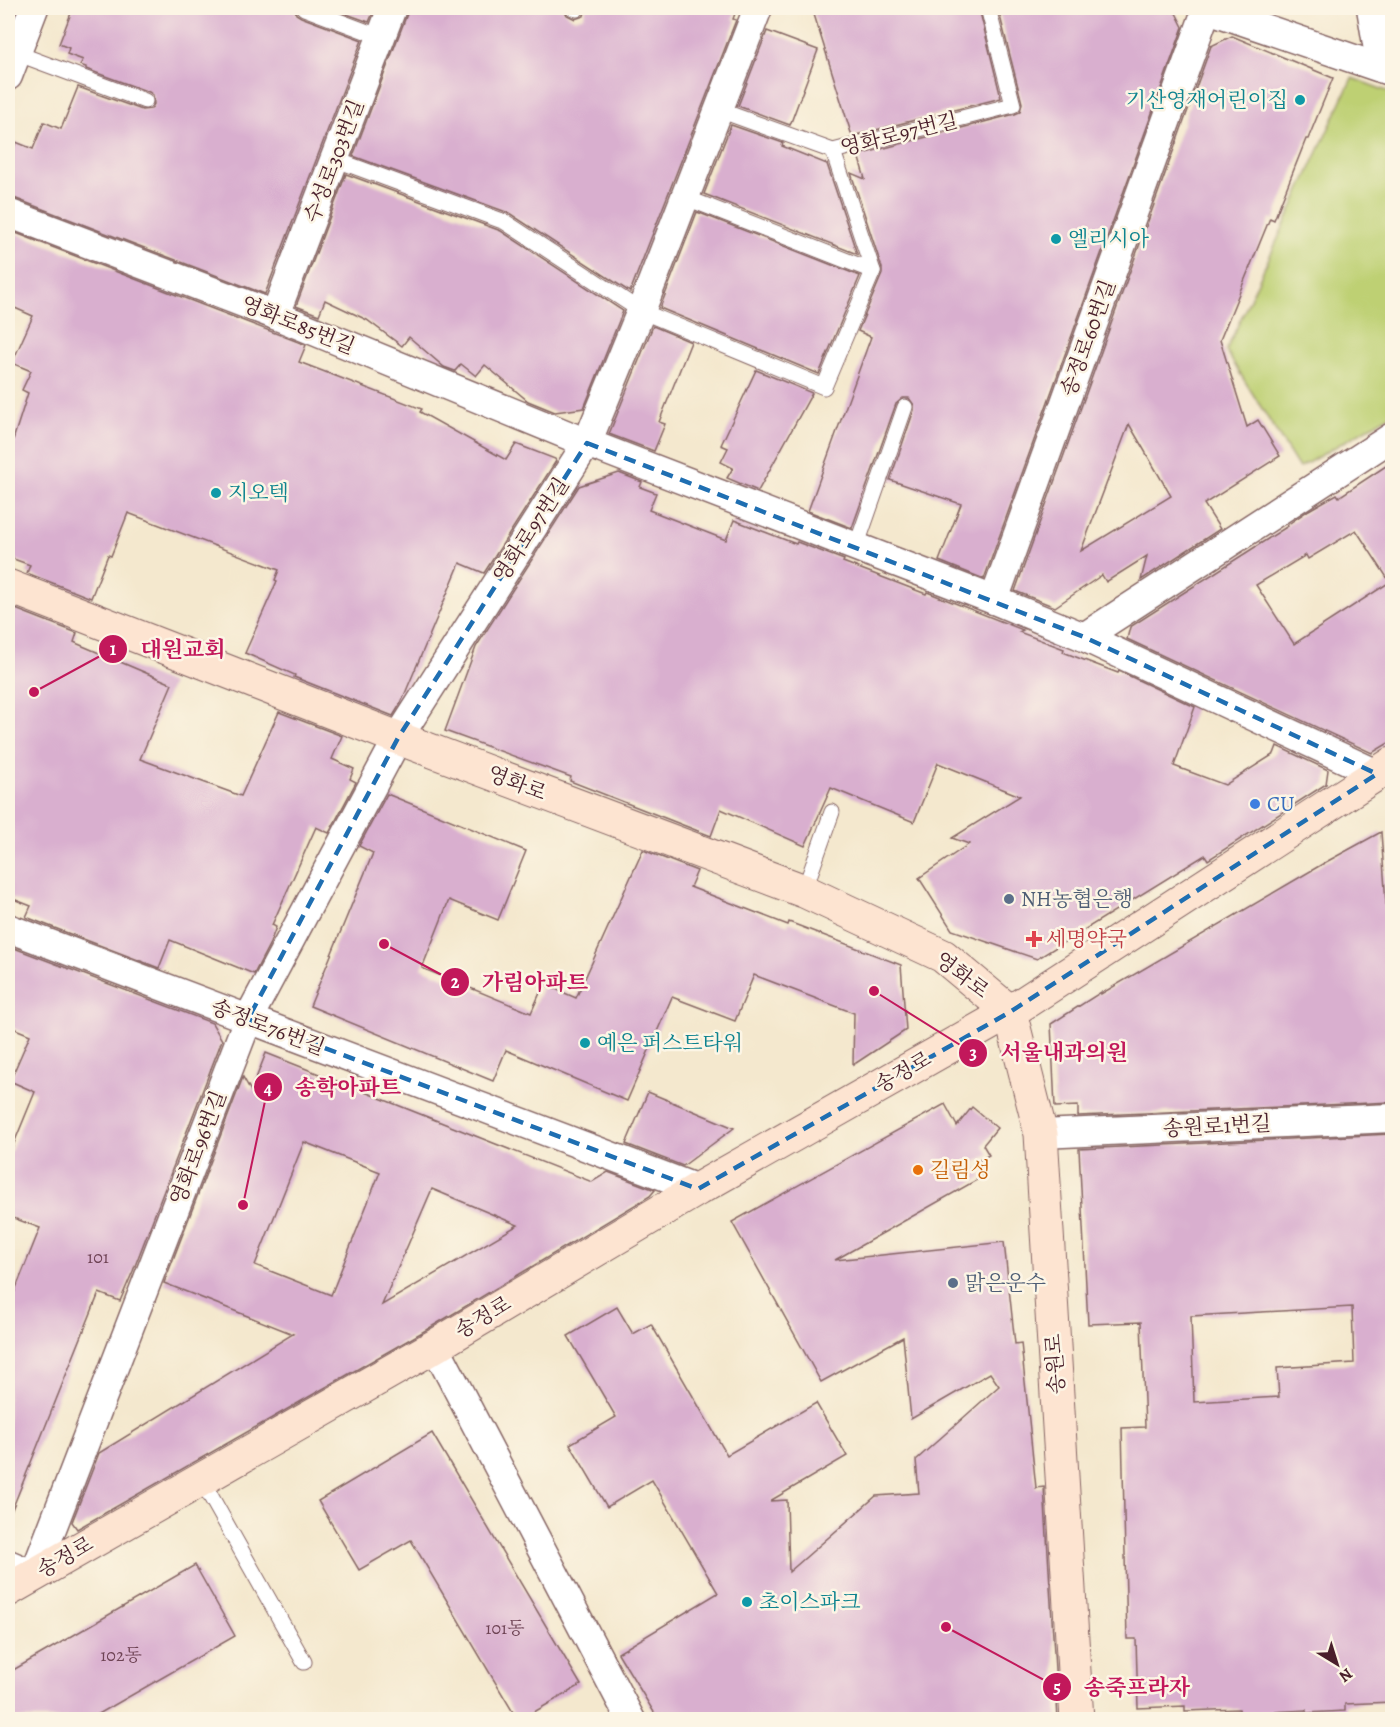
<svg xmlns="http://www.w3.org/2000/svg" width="1400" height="1727" viewBox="0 0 1400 1727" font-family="Alegreya,'Noto Serif KR',serif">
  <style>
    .green { fill: #bed073; stroke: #84784f; stroke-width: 1.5 }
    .building { fill: #d9afcf; fill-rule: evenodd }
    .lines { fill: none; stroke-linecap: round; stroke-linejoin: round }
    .lane-casing { stroke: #866564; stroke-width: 17 }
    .street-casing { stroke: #866564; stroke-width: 31 }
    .secondary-casing { stroke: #866564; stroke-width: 35 }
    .lane { stroke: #fff; stroke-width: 15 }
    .street { stroke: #fff; stroke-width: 28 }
    .secondary { stroke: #fde4d1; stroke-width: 33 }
    .marked { fill: none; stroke: #1f6fb2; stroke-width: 4.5; stroke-dasharray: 12 8; stroke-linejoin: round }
    .culture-dot { fill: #0f9aa8; stroke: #fcf5e5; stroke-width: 2 }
    .shop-dot { fill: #3f7fe0; stroke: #fcf5e5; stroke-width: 2 }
    .service-dot { fill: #5c6f8a; stroke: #fcf5e5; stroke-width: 2 }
    .health-dot { fill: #e0444e; stroke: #fcf5e5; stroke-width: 2 }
    .food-dot { fill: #e8710a; stroke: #fcf5e5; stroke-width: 2 }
    .labels { text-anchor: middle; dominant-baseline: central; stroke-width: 5; stroke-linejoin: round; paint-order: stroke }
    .number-label { font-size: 18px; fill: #6e4354 }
    .culture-label { font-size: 21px; fill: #0d838f; stroke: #fcf5e5; text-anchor: start }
    .street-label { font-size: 21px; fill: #4a1f2b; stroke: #fcf5e5 }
    .shop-label { font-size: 21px; fill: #366cbe; stroke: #fcf5e5; text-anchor: start }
    .service-label { font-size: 21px; fill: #4e5e75; stroke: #fcf5e5; text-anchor: start }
    .health-label { font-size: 21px; fill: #be3a42; stroke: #fcf5e5; text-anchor: start }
    .food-label { font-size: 21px; fill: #c56008; stroke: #fcf5e5; text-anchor: start }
    .leader { fill: none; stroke: #c2185b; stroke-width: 2 }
    .callout-dot { fill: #c2185b; stroke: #fcf5e5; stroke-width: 2 }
    .mark-label { font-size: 18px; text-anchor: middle; font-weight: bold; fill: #fff }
    .callout-label { font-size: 22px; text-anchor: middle; font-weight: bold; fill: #c2185b; stroke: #fcf5e5; stroke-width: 5; stroke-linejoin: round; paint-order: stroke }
  </style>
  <rect width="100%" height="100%" fill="#fcf5e5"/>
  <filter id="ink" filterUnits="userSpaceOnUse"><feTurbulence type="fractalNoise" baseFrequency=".0167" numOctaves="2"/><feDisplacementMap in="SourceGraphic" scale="12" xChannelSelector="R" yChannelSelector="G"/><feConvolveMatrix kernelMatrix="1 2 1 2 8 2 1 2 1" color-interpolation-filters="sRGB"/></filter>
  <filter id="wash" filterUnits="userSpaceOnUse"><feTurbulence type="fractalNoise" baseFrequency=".008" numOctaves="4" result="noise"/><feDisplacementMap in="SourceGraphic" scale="24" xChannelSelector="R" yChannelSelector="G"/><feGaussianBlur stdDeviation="1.35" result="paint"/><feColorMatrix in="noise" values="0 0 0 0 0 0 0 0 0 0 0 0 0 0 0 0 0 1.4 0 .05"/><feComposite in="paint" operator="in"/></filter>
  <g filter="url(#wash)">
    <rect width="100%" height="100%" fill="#f4e8ce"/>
    <path class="green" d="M1352,78L1392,93V414L1299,468L1226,351Z"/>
    <g id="blocks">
      <g class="building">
        <path d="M73,8H295L296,14L301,17L362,40L265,294L14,198L8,197V163L16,142L33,149L44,122L61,129L78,87L142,110L151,109L154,104L153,95L149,92L86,69V67L80,65L83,60L67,54L69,48L59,44Z"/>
        <path d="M330,8H375L369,22Z"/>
        <path d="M408,8H563L567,15L575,19L584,16L586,8H737L733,19L736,20L630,292L509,213L353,156L407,14Z"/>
        <path d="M812,8H979L1001,98L852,136Z"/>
        <path d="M998,8H1161L1176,13L1183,27L984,579L939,561L961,504L890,480L914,410V405L909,398H903L896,404L852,528L808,511L871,337L858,331L882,274V268L851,173L865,179L858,155L1015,114L1020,112L1022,103Z"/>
        <path d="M767,31L818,50L790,125L738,106Z"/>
        <path d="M1232,36L1333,78L1308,139H1306L1274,220L1270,218L1220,340L1247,427L1258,420L1280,456L1204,504L1220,529L1141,580L1147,556L1106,582L1102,575L1055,607L1015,591L1211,46ZM1129,424L1171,496L1081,551Z"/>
        <path d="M731,125L783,143L782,146L827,164L857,254L704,194Z"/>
        <path d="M346,174L501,231L623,311L584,408L555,412L528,401L485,365L476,376L461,364L455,371L444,367L409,337L402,346L367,320L325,300L319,315L296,306Z"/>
        <path d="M697,212L860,276L819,374L660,308Z"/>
        <path d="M8,230L306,345L299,362L422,409L420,412L506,460L516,444L555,459L556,461L484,573L460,563L401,703L393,716L294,677L295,675L245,653L277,581L275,580L279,570L128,513L111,556L108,555L91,598L27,573L30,565L8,557V442L12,443L28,393L22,390L31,371L12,363L33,316L8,305Z"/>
        <path d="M653,326L691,342L659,422L665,424L654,451L609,434Z"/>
        <path d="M756,370L812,393L758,491L727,478L733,468L721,462L728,448L721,445Z"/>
        <path d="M1392,462V741L1372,753L1127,639L1130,627L1288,526L1287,525L1309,510L1337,494L1339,497ZM1356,530L1390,582L1294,644L1256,585L1306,555L1308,559Z"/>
        <path d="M619,473L642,482L640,487L656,493L649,510L726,540L734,520L796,544L797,542L844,560L843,562L926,594L927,592L1023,630L1019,632L1064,649L1063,652L1118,673L1119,671L1195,707L1174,766L1225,785L1274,754L1277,746L1328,770L1326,784L1208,860L1205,855L1037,959L952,930L919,878L969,844L952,838L1020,796L938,763L914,822L831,788L805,846L721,809L711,836L570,781L571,777L445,731L476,647L579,486Z"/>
        <path d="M13,608L77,633L74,642L78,644L172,684L140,759L241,796L279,712L342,736L332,759L354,769L350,779L356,782L329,833L316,827L272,925L276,927L270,943L254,974L170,940L159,968L26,917L31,906L8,897V624Z"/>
        <path d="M387,794L526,851L498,920L449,900L422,968L531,1013L544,984L576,998L643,850L697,871L690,887L788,925L789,922L901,965L906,1030L853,1065L854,1013L754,975L735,1021L672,997L627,1101L506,1050L493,1081L310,1006L373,853L359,846Z"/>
        <path d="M1381,832L1392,990V1102L1078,1116V1106L1055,1107L1051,1024L1101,992V994L1326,862Z"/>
        <path d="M14,948L212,1023L222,1040L133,1271L120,1301L99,1293L9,1517H8V1308L40,1228L8,1216V1158L35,1092L10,1081L30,1035L8,1026V966Z"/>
        <path d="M266,1053L592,1182L608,1172L655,1190L650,1196L426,1330L77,1529L72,1522L99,1453L293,1334L164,1283L243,1077L251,1091ZM304,1142L380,1172L331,1295L255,1265ZM432,1189L518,1225L382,1305Z"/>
        <path d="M648,1092L734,1128L683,1166L626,1144Z"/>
        <path d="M945,1104L957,1126L972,1107L997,1128L983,1145L989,1155L974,1163L982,1177L835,1260L1004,1242L1015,1344L1021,1343L1036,1488L1044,1487L1058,1719H658L618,1653L718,1593L652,1480L607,1507L570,1444L616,1417L568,1336L617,1307L633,1334L651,1324L727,1455L816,1403L847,1456L770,1501L787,1500L789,1572L876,1496L919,1493L916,1460L999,1386L990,1373L911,1419L903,1337L821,1382L732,1222Z"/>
        <path d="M1392,1134V1702L1345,1704V1711L1306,1713V1710L1240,1714L1239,1709L1185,1711V1706L1138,1708L1136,1639H1127L1122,1428L1145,1427L1141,1322L1088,1324L1079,1149ZM1352,1307L1354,1363L1277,1368L1279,1397L1194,1402L1191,1316Z"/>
        <path d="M432,1433L581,1685L522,1719H517L411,1540L359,1570L318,1501Z"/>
        <path d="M195,1565L235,1636L90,1719H8V1673Z"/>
      </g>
    </g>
  </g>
  <g filter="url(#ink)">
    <use href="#blocks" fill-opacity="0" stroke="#866564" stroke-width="1.5"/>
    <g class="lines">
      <defs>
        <g id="lane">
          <path d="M304,8L381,37"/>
          <path d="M573,8L577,9"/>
          <path d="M16,53L145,101"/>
          <path d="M719,110L833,151L1013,105L988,8"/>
          <path d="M334,159L505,222L641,311L824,387L873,271L833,151"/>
          <path d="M684,197L873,271"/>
          <path d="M856,547L905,407"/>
          <path d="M804,891L832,812"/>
          <path d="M201,1479L304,1662"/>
        </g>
        <g id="street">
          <path d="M1205,8L1392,72"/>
          <path d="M1371,8L1381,68"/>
          <path d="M8,76L34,8"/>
          <path d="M8,213L275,315L587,443L994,600L1084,637L1377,774"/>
          <path d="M275,315L392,8"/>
          <path d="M994,600L1207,8"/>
          <path d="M1084,637L1392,437"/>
          <path d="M8,928L698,1189"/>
          <path d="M1041,1134L1392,1118"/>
          <path d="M435,1346L631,1720"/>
          <path d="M8,1564L34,1575L248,1019L398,738L587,443L641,311L758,8"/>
        </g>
        <g id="secondary">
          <path d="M8,586L398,738L804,891L943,956L1010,1012L1041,1134L1077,1720"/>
          <path d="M8,1590L435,1346L698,1189L1010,1012L1392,764"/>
        </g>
      </defs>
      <use href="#lane" class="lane-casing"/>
      <use href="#street" class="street-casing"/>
      <use href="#secondary" class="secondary-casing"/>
      <use href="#lane" class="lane"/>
      <use href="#street" class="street"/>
      <use href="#secondary" class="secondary"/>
    </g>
  </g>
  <path class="marked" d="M587,443L1084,637L1377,774L1010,1012L698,1189L248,1019L398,738Z"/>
  <g class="culture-dot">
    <circle cx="1300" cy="100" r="6"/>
    <circle cx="1056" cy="239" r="6"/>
    <circle cx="216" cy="493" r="6"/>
    <circle cx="585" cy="1043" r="6"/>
    <circle cx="747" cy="1602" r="6"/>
  </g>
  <circle class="shop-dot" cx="1255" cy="804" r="6"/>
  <g class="service-dot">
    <circle cx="1009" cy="899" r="6"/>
    <circle cx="953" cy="1283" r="6"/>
  </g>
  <path class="health-dot" d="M1031 930h6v6h6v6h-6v6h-6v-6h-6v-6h6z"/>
  <circle class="food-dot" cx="918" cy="1170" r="6"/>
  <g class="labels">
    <g class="number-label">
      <text x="98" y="1257">101</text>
      <text x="505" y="1628">101동</text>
      <text x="121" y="1655">102동</text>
    </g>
    <g class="culture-label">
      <text x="1288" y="100" text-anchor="end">기산영재어린이집</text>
      <text x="1068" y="239">엘리시아</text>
      <text x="228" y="493">지오텍</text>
      <text x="597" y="1043">예은 퍼스트타워</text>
      <text x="759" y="1602">초이스파크</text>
    </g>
    <g class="street-label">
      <text transform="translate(899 134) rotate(-14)">영화로97번길</text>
      <text transform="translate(334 161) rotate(-69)">수성로303번길</text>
      <text transform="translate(298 325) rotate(22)">영화로85번길</text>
      <text transform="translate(1088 338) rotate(-70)">송정로60번길</text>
      <text transform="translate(531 530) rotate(-57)">영화로97번길</text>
      <text transform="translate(517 783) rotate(21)">영화로</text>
      <text transform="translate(962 975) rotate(37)">영화로</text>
      <text transform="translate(268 1027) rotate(21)">송정로76번길</text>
      <text transform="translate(903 1072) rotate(-30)">송정로</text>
      <text transform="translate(1217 1126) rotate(-3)">송원로1번길</text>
      <text transform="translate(198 1148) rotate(-69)">영화로96번길</text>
      <text transform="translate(483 1317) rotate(-31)">송정로</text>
      <text transform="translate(1055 1364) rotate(-94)">송원로</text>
      <text transform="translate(65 1557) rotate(-30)">송정로</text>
    </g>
    <g class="shop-label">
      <text x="1267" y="804">CU</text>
    </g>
    <g class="service-label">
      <text x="1021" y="899">NH농협은행</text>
      <text x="965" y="1283">맑은운수</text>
    </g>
    <g class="health-label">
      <text x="1046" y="939">세명약국</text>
    </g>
    <g class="food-label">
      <text x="930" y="1170">길림성</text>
    </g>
  </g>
  <path class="leader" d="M34 692L113 649M384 944L455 982M874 991L973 1053M243 1205L268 1087M946 1627L1057 1687"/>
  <g class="callout-dot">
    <circle cx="34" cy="692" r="6"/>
    <circle cx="384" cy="944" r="6"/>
    <circle cx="874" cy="991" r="6"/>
    <circle cx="243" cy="1205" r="6"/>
    <circle cx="946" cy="1627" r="6"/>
    <circle cx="113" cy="649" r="15"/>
    <circle cx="455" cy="982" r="15"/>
    <circle cx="973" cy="1053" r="15"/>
    <circle cx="268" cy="1087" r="15"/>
    <circle cx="1057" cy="1687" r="15"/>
  </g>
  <g class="mark-label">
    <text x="113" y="655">1</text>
    <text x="455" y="988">2</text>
    <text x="973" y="1059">3</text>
    <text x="268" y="1094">4</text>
    <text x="1057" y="1693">5</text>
  </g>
  <g class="callout-label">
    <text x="183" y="657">대원교회</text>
    <text x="535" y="990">가림아파트</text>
    <text x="1064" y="1060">서울내과의원</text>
    <text x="348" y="1095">송학아파트</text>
    <text x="1137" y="1695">송죽프라자</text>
  </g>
  <rect width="1400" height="1727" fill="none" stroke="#fcf5e5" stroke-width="30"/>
  <g transform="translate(1337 1664) rotate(142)" stroke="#fcf5e5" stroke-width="4.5" paint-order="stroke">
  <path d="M0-4.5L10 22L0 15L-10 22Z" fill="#4a1f2b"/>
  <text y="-9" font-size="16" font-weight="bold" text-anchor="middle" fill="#4a1f2b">N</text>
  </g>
</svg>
